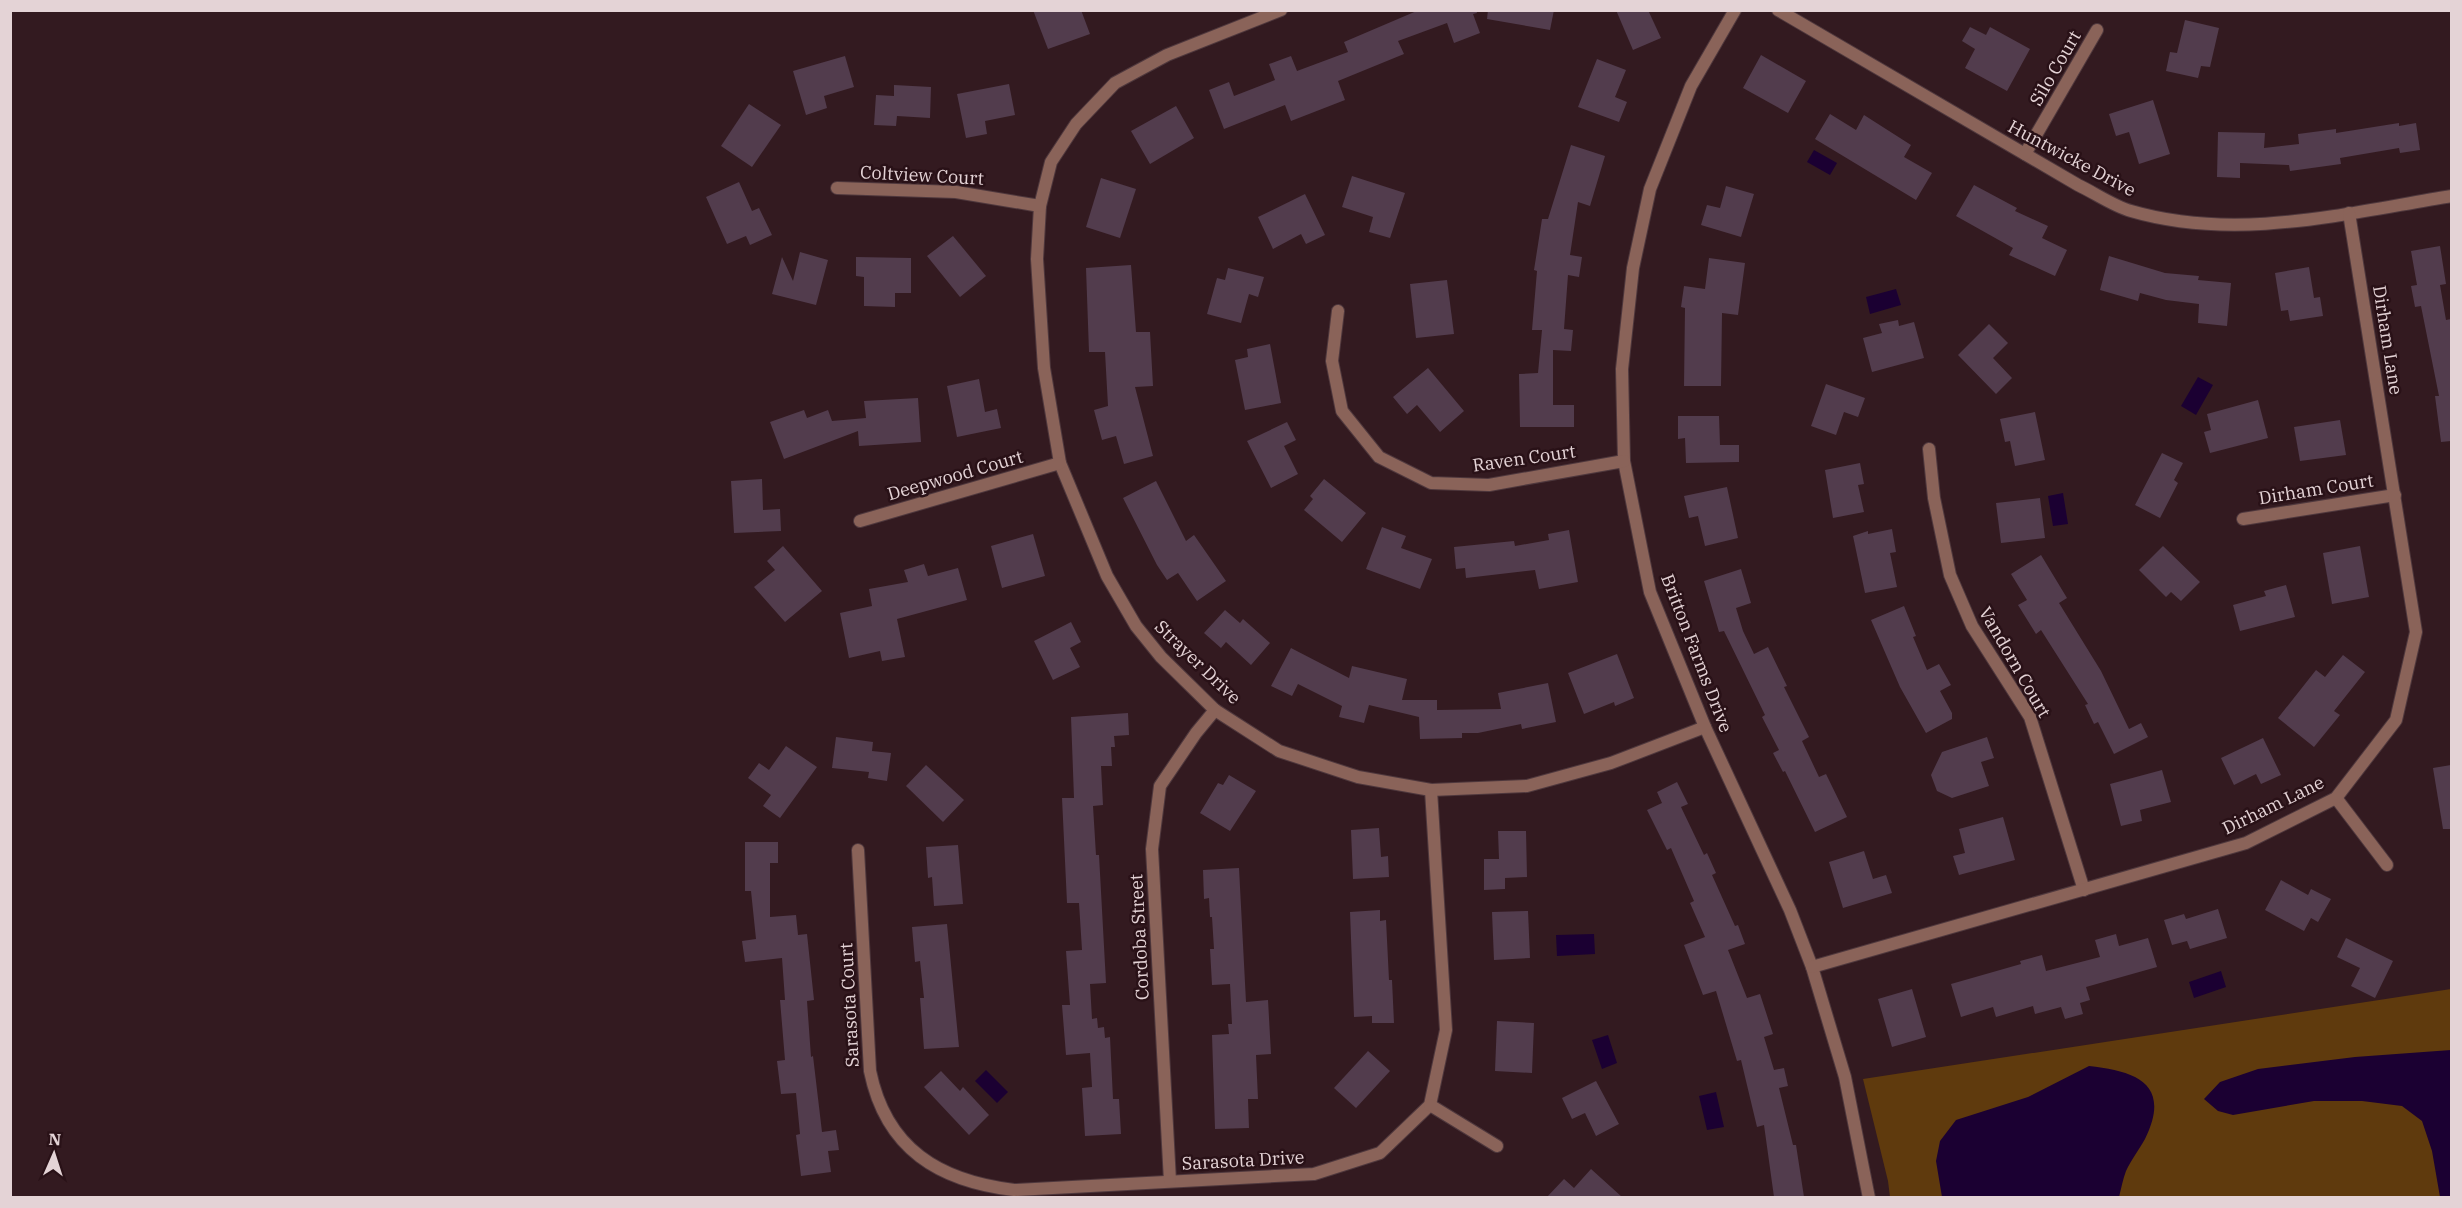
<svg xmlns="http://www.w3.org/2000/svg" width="2462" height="1208" viewBox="0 0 2462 1208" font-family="'IBM Plex Serif',serif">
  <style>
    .green { fill: #5f3a0d }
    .water { fill: #1b0032 }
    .building { fill: #523c4d }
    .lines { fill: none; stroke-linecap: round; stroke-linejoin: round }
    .street-casing { stroke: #4f383d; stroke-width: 14 }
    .street { stroke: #8a6359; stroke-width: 12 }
    .labels { text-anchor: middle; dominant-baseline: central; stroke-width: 5; stroke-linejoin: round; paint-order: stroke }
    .street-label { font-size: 18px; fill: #e4d3d6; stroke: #291117 }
  </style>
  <rect width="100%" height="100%" fill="#331a20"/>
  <path class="green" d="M2451,989V1197H1890L1888,1181L1863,1079Z"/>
  <g class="water">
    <path d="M1814,150L1837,163L1830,175L1807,162Z"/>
    <path d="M1896,289L1901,305L1870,314L1866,297Z"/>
    <path d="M2198,377L2213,385L2196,415L2181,406Z"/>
    <path d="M2063,493L2068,524L2053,526L2048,496Z"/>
    <path d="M1594,934L1595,954L1557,956L1556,935Z"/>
    <path d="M2221,971L2226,987L2194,998L2189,982Z"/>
    <path d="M1608,1035L1617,1063L1602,1069L1592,1040Z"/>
    <path d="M2451,1050V1197H2440L2432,1151L2422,1121L2402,1106L2362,1101H2314L2233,1115L2218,1111L2204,1099L2220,1082L2258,1069L2355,1057Z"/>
    <path d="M2089,1066C2136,1071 2172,1084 2145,1139C2139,1150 2131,1160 2126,1171C2123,1179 2121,1189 2119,1197H1942L1936,1161L1940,1141L1956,1120L2028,1097Z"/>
    <path d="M986,1070L1008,1092L997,1103L975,1081Z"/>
    <path d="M1716,1092L1724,1127L1707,1130L1699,1096Z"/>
  </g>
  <g class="building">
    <path d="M1033,10H1081L1090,34L1048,49Z"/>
    <path d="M1419,10H1476L1477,13L1473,14L1480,33L1454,43L1447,23L1398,41L1404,54L1338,81L1345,100L1291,121L1285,105L1224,129L1209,90L1229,82L1234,96L1275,80L1269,64L1291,56L1297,71L1348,52L1344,42Z"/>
    <path d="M1488,10H1554L1550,30L1487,19Z"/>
    <path d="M1616,10H1648L1661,38L1633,50Z"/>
    <path d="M2185,20L2219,28L2210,67L2201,66L2198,78L2166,71L2170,52L2177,53Z"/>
    <path d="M1970,27L1986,35L1990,27L2030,49L2007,91L1965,68L1975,49L1962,41Z"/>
    <path d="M1761,55L1806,81L1788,113L1743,88Z"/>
    <path d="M845,56L854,87L824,96L827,108L806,115L793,71Z"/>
    <path d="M1597,59L1626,70L1615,97L1627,102L1619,122L1578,107Z"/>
    <path d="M1009,84L1015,115L985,121L987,134L966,138L957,94Z"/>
    <path d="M894,85L931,87L930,118L897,116L896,126L874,125L876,95L894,96Z"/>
    <path d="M2153,100L2170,154L2139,164L2129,132L2116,136L2109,114Z"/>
    <path d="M749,104L781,125L752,167L721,146Z"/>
    <path d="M1176,106L1194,138L1150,164L1131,131Z"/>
    <path d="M1830,114L1856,130L1864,115L1911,145L1904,157L1932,173L1916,200L1815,139Z"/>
    <path d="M2399,123V126L2416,123L2420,150L2400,153L2399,148L2340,158L2341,164L2290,171L2289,165L2240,163V178L2217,177L2218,132L2265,133L2264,148L2299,144L2298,134L2336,129V133Z"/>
    <path d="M1571,145L1605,156L1590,206L1578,202L1570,255L1582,257L1579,277L1568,275L1564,329L1573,330L1571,351L1553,350V405H1574V427H1520L1519,374L1538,373L1542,330H1532L1537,271L1534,270L1542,219H1548Z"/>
    <path d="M1352,176L1405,193L1390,238L1369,232L1373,217L1342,207Z"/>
    <path d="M1101,178L1136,189L1120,238L1086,227Z"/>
    <path d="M739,182L752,211L759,208L772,235L750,245L746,236L727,244L706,197Z"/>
    <path d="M1974,185L2017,208L2015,211L2048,226L2042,238L2067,250L2055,276L2009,255L2013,248L1956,216Z"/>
    <path d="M1726,186L1754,194L1741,237L1701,225L1707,205L1720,208Z"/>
    <path d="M1305,194L1325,235L1306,244L1301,234L1273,249L1258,217Z"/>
    <path d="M953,236L986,276L960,297L927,256Z"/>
    <path d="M2440,246L2446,284L2440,285L2446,320L2451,319V441L2441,442L2435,396H2439L2421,306L2415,307L2411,286L2417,285L2411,251Z"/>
    <path d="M800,252L828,260L816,305L772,294L782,257L793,281Z"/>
    <path d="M2109,256L2165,273L2199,276L2198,280L2231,283L2227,326L2198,323L2199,304L2166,300L2140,293L2138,301L2100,290Z"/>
    <path d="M856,257L911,258V293H895V307L864,306V277L856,276Z"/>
    <path d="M1709,258L1745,263L1738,315L1722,313L1721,386H1684L1685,308L1681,307L1684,286L1705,289Z"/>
    <path d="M1131,265L1136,332H1150L1153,386L1135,387L1153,456L1124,464L1116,436L1102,440L1094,410L1108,406L1105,352H1089L1086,268Z"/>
    <path d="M2309,267L2314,298L2320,297L2323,316L2290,321L2288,310L2281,311L2275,273Z"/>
    <path d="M1228,268L1264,277L1258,297L1249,294L1241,323L1207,314L1217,278L1225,280Z"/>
    <path d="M1447,280L1454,334L1416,338L1410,284Z"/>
    <path d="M1898,320L1899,326L1914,322L1924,358L1872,372L1863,338L1882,333L1879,324Z"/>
    <path d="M1989,324L2008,343L1993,358L2012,378L1996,394L1958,355Z"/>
    <path d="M1270,344L1281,403L1245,410L1235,360L1248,357L1247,349Z"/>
    <path d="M1428,368L1464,411L1440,432L1417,405L1407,414L1393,397Z"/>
    <path d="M979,379L985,412L997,409L1001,428L957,437L947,386Z"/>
    <path d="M1826,384L1865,398L1858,417L1844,412L1836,435L1811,426Z"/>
    <path d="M918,398L921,442L859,446L858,431L784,459L770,422L804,410L807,418L828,410L832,421L866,418L864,401Z"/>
    <path d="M2258,400L2268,438L2210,453L2204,432L2211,430L2207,414Z"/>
    <path d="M2035,412L2045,460L2015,466L2010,441L2005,442L2000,419Z"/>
    <path d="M1678,416H1719L1720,445H1739V462L1686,463L1685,438L1678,439Z"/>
    <path d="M2340,420L2346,455L2300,461L2294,427Z"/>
    <path d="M1287,422L1296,440L1284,446L1298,474L1271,488L1247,441Z"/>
    <path d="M2162,453L2183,463L2174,480L2178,483L2160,518L2135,505Z"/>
    <path d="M1860,463L1864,484L1858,485L1864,512L1833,518L1825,470Z"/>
    <path d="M762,479L763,510L780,509L781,531L734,533L731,481Z"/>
    <path d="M1324,479L1366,513L1342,542L1304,510L1313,499L1310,496Z"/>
    <path d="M1156,481L1186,541L1194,535L1226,581L1197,601L1178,573L1167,580L1157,565L1123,498Z"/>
    <path d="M1727,487L1738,538L1705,546L1698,516L1689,518L1684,496Z"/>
    <path d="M2040,498L2045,538L2001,543L1996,503Z"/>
    <path d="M1382,527L1406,536L1401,548L1432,559L1420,589L1366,569Z"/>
    <path d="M1892,529L1896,552L1890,553L1897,587L1865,593L1853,536L1868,531V534Z"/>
    <path d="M1569,530L1578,582L1539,589L1535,570L1466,578L1465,568L1456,569L1454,547L1514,541L1515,546L1549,540L1548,534Z"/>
    <path d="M1033,534L1045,576L1002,588L991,546Z"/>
    <path d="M783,546L822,591L785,622L754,587L775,570L767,561Z"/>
    <path d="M2163,546L2200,582L2181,601L2171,592L2166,597L2139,570Z"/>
    <path d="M2360,546L2369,597L2332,604L2323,553Z"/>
    <path d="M2041,555L2067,598L2059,603L2101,671L2129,729L2141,723L2148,737L2114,754L2098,722L2094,724L2085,705L2088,704L2041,630L2036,634L2018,605L2027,600L2011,574Z"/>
    <path d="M924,564L928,576L958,568L967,600L897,619L905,657L882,661L880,651L849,658L840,613L872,606L869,589L908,582L904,570Z"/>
    <path d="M1741,569L1751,603L1736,608L1743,631L1754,654L1768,647L1787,686L1784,687L1809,737L1802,741L1819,777L1826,774L1847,817L1815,832L1785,771L1783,772L1773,753L1779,750L1762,717L1765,715L1724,631L1719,632L1704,581Z"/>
    <path d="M2286,585L2295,617L2240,631L2233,605L2266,596L2264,591Z"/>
    <path d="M1904,606L1916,636L1913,637L1927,670L1939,664L1951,685L1940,691L1952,713V719L1926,733L1900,687L1871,620Z"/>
    <path d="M1225,610L1240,623L1243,619L1270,643L1251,665L1226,642L1221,648L1204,633Z"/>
    <path d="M1071,622L1081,642L1070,648L1080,667L1053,680L1034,641Z"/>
    <path d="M1291,648L1349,678L1352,666L1407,679L1402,700H1437V710L1501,709L1498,693L1548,683L1556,722L1522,729L1521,724L1478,733H1462V738L1420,739L1419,717L1369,705L1364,723L1339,717L1342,706L1298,684L1292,696L1271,686Z"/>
    <path d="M1617,654L1634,698L1615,706L1614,702L1584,714L1568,673Z"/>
    <path d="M2343,655L2365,672L2334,711L2340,715L2314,747L2278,718L2316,670L2325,677Z"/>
    <path d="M1128,713L1129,735L1114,736L1115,747H1111L1112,766H1101L1103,805L1093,806L1096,855H1099L1106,983L1090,984L1092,1019L1097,1018L1098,1028L1104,1027L1105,1038L1110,1037L1113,1099H1119L1121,1134L1085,1136L1082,1088L1092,1087L1090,1053L1066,1055L1062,1005H1070L1066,951L1082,950L1079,903H1067L1062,798H1074L1071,717Z"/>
    <path d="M836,737L873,742L872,751L891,753L887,781L868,778L869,772L832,768Z"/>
    <path d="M1987,737L1994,758L1981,762L1989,786L1952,798L1937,791L1931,775L1942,752Z"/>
    <path d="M2263,738L2281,775L2261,784L2256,774L2234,785L2221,758Z"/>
    <path d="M786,746L817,767L780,818L763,806L771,795L748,778L759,763L769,770Z"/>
    <path d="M926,765L964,800L943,822L906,786Z"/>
    <path d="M2451,765V829H2443L2433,768Z"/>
    <path d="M2162,770L2171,802L2140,810L2142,821L2121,826L2110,784Z"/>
    <path d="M1229,775L1256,791L1230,831L1200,813L1218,783L1223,785Z"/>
    <path d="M1677,782L1688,804L1681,807L1704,855L1707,853L1716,873L1712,875L1735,926L1738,925L1745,944L1728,950L1747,998L1760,994L1773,1034L1764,1037L1774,1070L1784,1068L1788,1086L1779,1088L1793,1145H1796L1804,1197H1774L1764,1125L1757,1127L1741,1060L1737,1061L1716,991L1703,995L1684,945L1705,937L1690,903L1694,901L1671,848L1667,850L1647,810L1662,803L1657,792Z"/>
    <path d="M2003,817L2015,860L1959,875L1953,856L1965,853L1959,829Z"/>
    <path d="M1379,828L1381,857L1388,856L1389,877L1353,879L1351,830Z"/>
    <path d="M1498,831H1526L1527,877L1505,878V889L1484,890V859H1499Z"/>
    <path d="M745,842H778V863H770V917L796,915L798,935L807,934L814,1000L807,1001L811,1057L813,1056L822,1132L836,1130L839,1150L828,1151L831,1172L801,1176L796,1135L800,1134L796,1093L781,1094L777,1061L785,1060L780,1000H785L782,958L745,962L742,941L756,939L751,891H745Z"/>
    <path d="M958,845L963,904L934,906L932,877L928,878L926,847Z"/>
    <path d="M1864,851L1873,879L1886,875L1892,893L1843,908L1829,862Z"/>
    <path d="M1239,868L1246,1002L1268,1000L1271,1054L1256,1055L1258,1099H1248L1249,1128L1215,1129L1212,1035L1229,1034L1228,1024H1232L1230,984L1212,985L1210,949H1214L1212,917H1210L1209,898L1204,899L1203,870Z"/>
    <path d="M2281,880L2308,895L2311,889L2331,899L2318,922L2311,918L2304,931L2265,910Z"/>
    <path d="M2218,909L2227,938L2190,949L2187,941L2172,945L2164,920L2184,914L2186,919Z"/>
    <path d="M1380,910V921L1386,920L1389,980H1392L1394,1023H1372V1016L1354,1017L1350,912Z"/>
    <path d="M1528,911L1530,958L1494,960L1492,912Z"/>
    <path d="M947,924L959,1047L924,1049L920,998H924L920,961L915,962L912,927Z"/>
    <path d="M2116,934L2119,946L2148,938L2157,967L2086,987L2090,1000L2080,1003L2083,1014L2065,1019L2061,1007L2035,1014L2033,1006L1996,1017L1993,1007L1961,1017L1951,984L2021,964L2020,961L2042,955L2046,971L2100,957L2095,940Z"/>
    <path d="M2346,938L2393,961L2375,998L2351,986L2360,968L2337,957Z"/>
    <path d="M1912,989L1926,1037L1892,1047L1878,999Z"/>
    <path d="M1497,1021L1534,1023L1532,1073L1495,1071Z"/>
    <path d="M1368,1051L1390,1071L1356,1108L1334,1088Z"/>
    <path d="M941,1071L960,1091L963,1087L989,1115L969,1135L924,1087Z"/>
    <path d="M1596,1081L1619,1124L1596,1136L1585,1113L1572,1119L1562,1098Z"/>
    <path d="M1591,1169L1622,1197H1547L1564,1179L1574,1188Z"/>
  </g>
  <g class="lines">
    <defs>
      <g id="street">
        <path d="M1281,10L1167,55L1115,83L1076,124L1051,162L1040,206L1037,259L1044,368L1060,463L1107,576L1136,626L1161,657L1215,710L1279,751L1358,777L1431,790L1527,786L1611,763L1705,727"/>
        <path d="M1735,10L1691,86L1650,189L1633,268L1622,369L1624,461L1650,592L1705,727L1790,910L1812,967L1845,1077L1869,1198"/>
        <path d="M1778,10L2078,185C2095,193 2113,206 2131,211C2237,242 2346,213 2452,196"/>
        <path d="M2025,154L2097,30"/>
        <path d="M837,188L956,192L1040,206"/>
        <path d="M1338,311L1332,361L1342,411L1379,457L1431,483L1489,485L1624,461"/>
        <path d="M1929,449L1934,498L1950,575L1972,626L2030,717L2084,890"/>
        <path d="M2243,519L2395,495"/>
        <path d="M860,521L1060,463"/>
        <path d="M2336,798L2387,865"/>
        <path d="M858,850L870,1071C886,1149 939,1181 1014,1190L1314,1174L1380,1153L1430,1105L1446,1030L1431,790"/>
        <path d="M1812,967L2246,843L2336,798L2396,720L2416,632L2349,213"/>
        <path d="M1430,1105L1497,1146"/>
        <path d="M1170,1181L1152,849L1160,786L1196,733L1215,710"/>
      </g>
    </defs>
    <use href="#street" class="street-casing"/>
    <use href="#street" class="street"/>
  </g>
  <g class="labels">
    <g class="street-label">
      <text transform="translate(2055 68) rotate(-60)">Silo Court</text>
      <text transform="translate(2072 158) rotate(28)">Huntwicke Drive</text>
      <text transform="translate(922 175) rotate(3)">Coltview Court</text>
      <text transform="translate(2388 340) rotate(81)">Dirham Lane</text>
      <text transform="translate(1524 458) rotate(-8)">Raven Court</text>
      <text transform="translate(955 475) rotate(-16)">Deepwood Court</text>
      <text transform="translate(2316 489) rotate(-9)">Dirham Court</text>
      <text transform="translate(1697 653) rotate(69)">Britton Farms Drive</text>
      <text transform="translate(1198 662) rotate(44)">Strayer Drive</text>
      <text transform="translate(2015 662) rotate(60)">Vandorn Court</text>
      <text transform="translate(2273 805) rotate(-26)">Dirham Lane</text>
      <text transform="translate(1139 937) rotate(-93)">Cordoba Street</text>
      <text transform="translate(849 1005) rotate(-93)">Sarasota Court</text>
      <text transform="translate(1243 1160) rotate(-3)">Sarasota Drive</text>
    </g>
  </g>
  <rect width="2462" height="1208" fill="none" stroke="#e4d3d6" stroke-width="24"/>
  <g transform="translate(54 1154) rotate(3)" stroke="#291117" stroke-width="4.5" paint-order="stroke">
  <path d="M0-4.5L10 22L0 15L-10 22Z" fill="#e4d3d6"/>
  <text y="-9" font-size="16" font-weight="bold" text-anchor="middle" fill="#e4d3d6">N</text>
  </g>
</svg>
